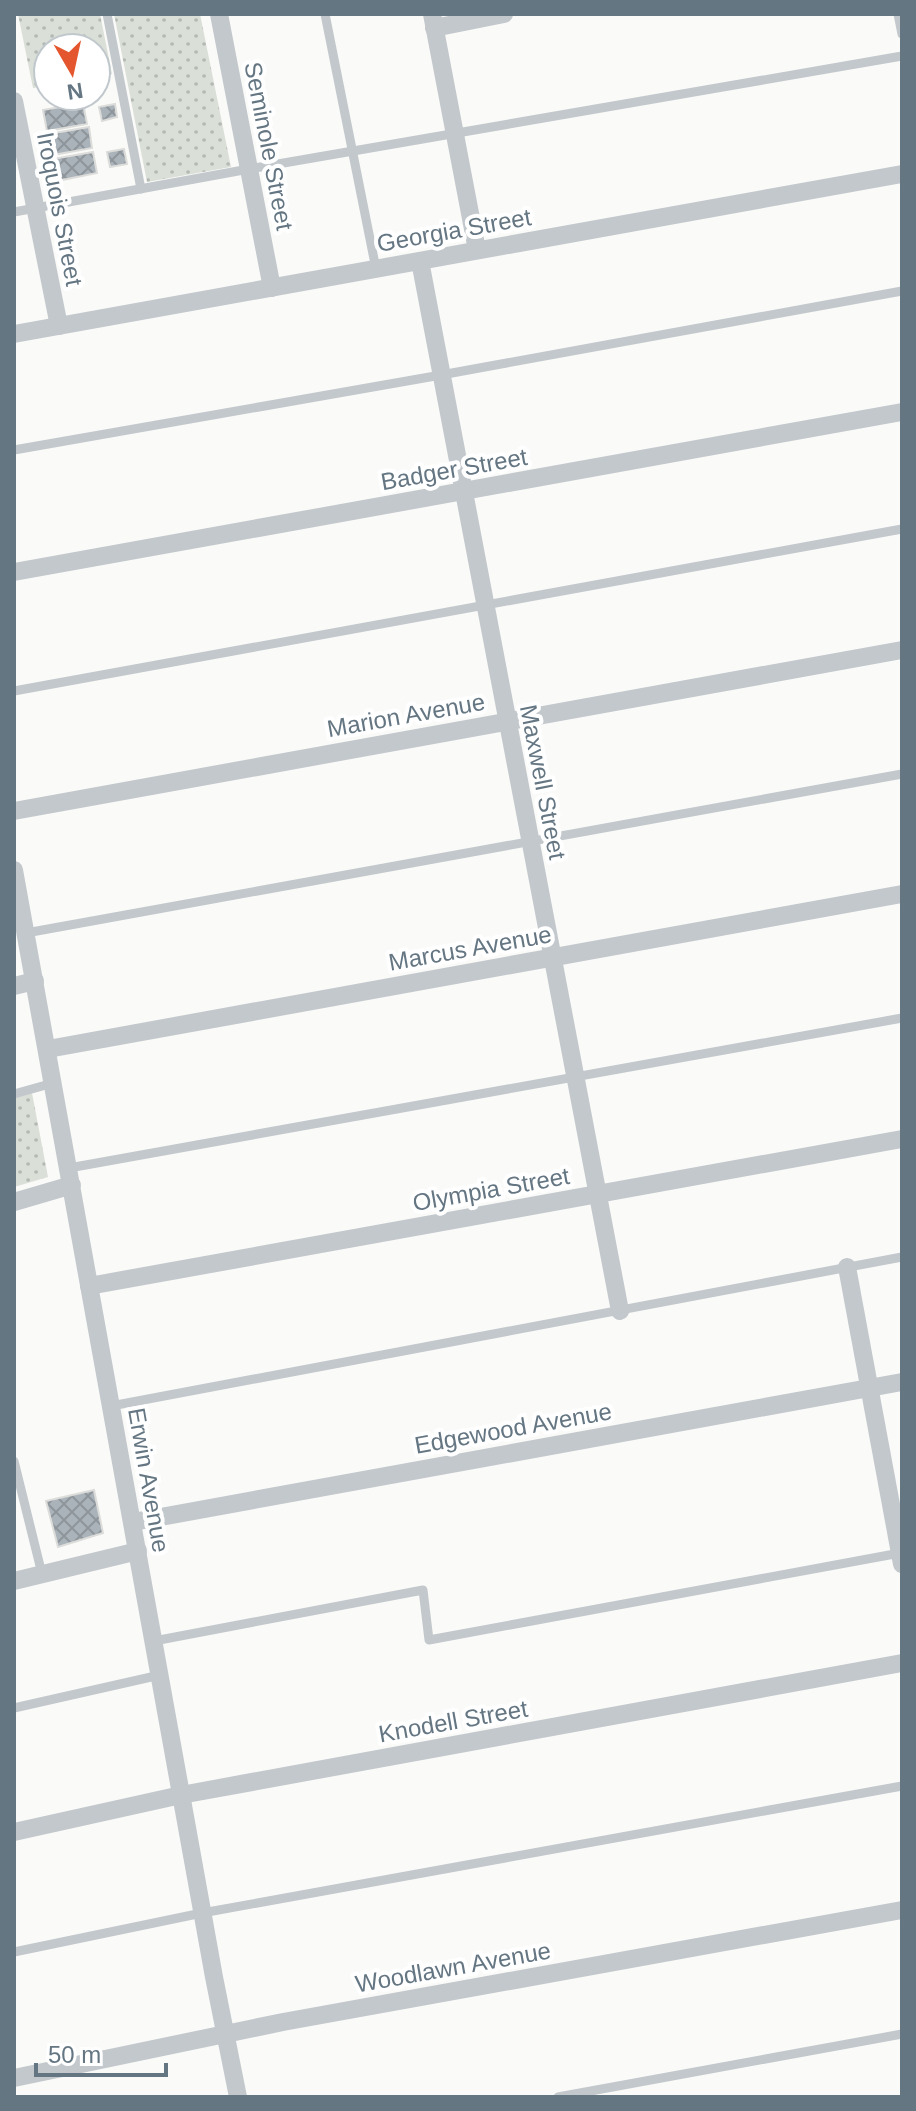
<svg xmlns="http://www.w3.org/2000/svg" width="916" height="2111" viewBox="0 0 916 2111" font-family="Arial,sans-serif">
  <style>
    .grass { fill: url(#grass-dots) }
    .building { fill: url(#building-cross-hatch); stroke: #dcdcda; stroke-width: 2 }
    .lines { fill: none; stroke-linecap: round; stroke-linejoin: round }
    .service { stroke: #c3c8cc; stroke-width: 9 }
    .minor { stroke: #c3c8cc; stroke-width: 18 }
    .labels { text-anchor: middle; dominant-baseline: central; stroke-width: 8; stroke-linejoin: round; paint-order: stroke }
    .street-label { font-size: 24px; fill: #657683; stroke: #fff }
  </style>
  <defs>
    <pattern id="grass-dots" width="8" height="8" patternUnits="userSpaceOnUse" patternTransform="scale(2)"><rect width="8" height="8" fill="#dadfd7"/><path d="M2 2h.1M6 6h.1" fill="none" stroke="#b4b9b4" stroke-width="1.8" stroke-linecap="round"/></pattern>
    <pattern id="building-cross-hatch" width="8" height="8" patternUnits="userSpaceOnUse" patternTransform="scale(2)"><rect width="8" height="8" fill="#aab3b9"/><path d="M0 0l8 8M0 8l8-8" fill="none" stroke="#8e969c"/></pattern>
  </defs>
  <rect width="100%" height="100%" fill="#fafaf8"/>
  <g class="grass">
    <path d="M18,14H100L112,74L96,77V48H48V86L33,88Z"/>
    <path d="M114,14H200L231,167L147,182Z"/>
    <path d="M32,1093L48,1177L14,1187V1098Z"/>
  </g>
  <g class="building">
    <path d="M83,103L87,124L47,131L43,110Z"/>
    <path d="M115,104L117,117L102,121L99,107Z"/>
    <path d="M89,127L92,148L53,155L49,134Z"/>
    <path d="M124,149L127,164L110,167L107,152Z"/>
    <path d="M93,152L97,173L57,181L53,159Z"/>
    <path d="M94,1490L103,1533L58,1547L46,1501Z"/>
  </g>
  <g class="lines">
    <g class="service">
      <path d="M107,14L141,189"/>
      <path d="M325,14L376,269"/>
      <path d="M898,14L902,34"/>
      <path d="M14,212L249,169L902,56"/>
      <path d="M14,450L441,375L902,291"/>
      <path d="M14,691L902,529"/>
      <path d="M26,933L902,774"/>
      <path d="M14,1094L53,1083"/>
      <path d="M69,1168L902,1018"/>
      <path d="M111,1406L902,1257"/>
      <path d="M14,1461L42,1574"/>
      <path d="M154,1641L423,1590L429,1640L900,1553"/>
      <path d="M14,1708L160,1675"/>
      <path d="M14,1952L202,1913L902,1786"/>
      <path d="M558,2097L902,2034"/>
    </g>
    <g class="minor">
      <path d="M219,14L272,288"/>
      <path d="M432,14L477,250"/>
      <path d="M434,28L504,14"/>
      <path d="M14,101L59,326"/>
      <path d="M420,261L620,1311"/>
      <path d="M14,334L902,174"/>
      <path d="M14,572L902,412"/>
      <path d="M14,811L902,650"/>
      <path d="M14,870L214,1977L238,2097"/>
      <path d="M14,986L35,981"/>
      <path d="M48,1049L902,894"/>
      <path d="M14,1202L72,1185"/>
      <path d="M847,1267L902,1564"/>
      <path d="M89,1286L902,1139"/>
      <path d="M133,1522L902,1382"/>
      <path d="M14,1581L138,1551"/>
      <path d="M14,1832L181,1795L902,1663"/>
      <path d="M14,2078L283,2022L902,1910"/>
    </g>
  </g>
  <g class="labels">
    <g class="street-label">
      <text transform="translate(269 146) rotate(79)">Seminole Street</text>
      <text transform="translate(60 209) rotate(79)">Iroquois Street</text>
      <text transform="translate(454 230) rotate(-10)">Georgia Street</text>
      <text transform="translate(454 469) rotate(-10)">Badger Street</text>
      <text transform="translate(406 715) rotate(-10)">Marion Avenue</text>
      <text transform="translate(543 782) rotate(79)">Maxwell Street</text>
      <text transform="translate(470 948) rotate(-10)">Marcus Avenue</text>
      <text transform="translate(491 1189) rotate(-10)">Olympia Street</text>
      <text transform="translate(513 1428) rotate(-10)">Edgewood Avenue</text>
      <text transform="translate(149 1480) rotate(80)">Erwin Avenue</text>
      <text transform="translate(453 1721) rotate(-10)">Knodell Street</text>
      <text transform="translate(453 1967) rotate(-10)">Woodlawn Avenue</text>
    </g>
  </g>
  <rect width="916" height="2111" fill="none" stroke="#657683" stroke-width="32"/>
  <g transform="translate(72 72) rotate(171)"><circle r="38" fill="#ffffff" stroke="#c1c8cd" stroke-width="2"/>
  <path d="M0-6L14 30L0 20L-14 30Z" fill="#e4572e"/>
  <text y="-12" font-size="22" font-weight="bold" text-anchor="middle" fill="#657683">N</text>
  </g>
  <path d="M36 2063v12h130v-12" fill="none" stroke="#657683" stroke-width="4"/>
  <text x="48" y="2063" font-size="24" fill="#657683" stroke="#ffffff" stroke-width="6" paint-order="stroke">50 m</text>
</svg>
